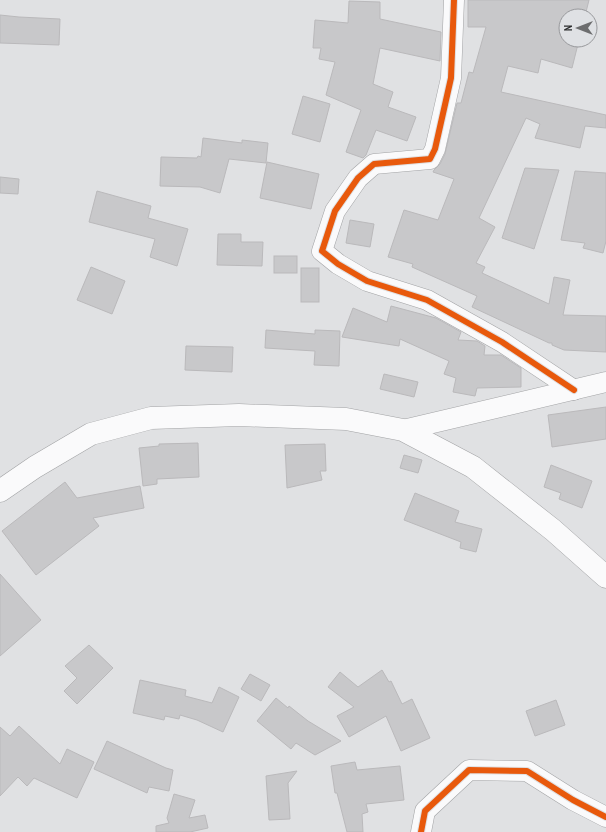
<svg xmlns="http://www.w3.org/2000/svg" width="606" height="832" viewBox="0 0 606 832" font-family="'PT Sans Narrow',sans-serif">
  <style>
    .building { fill: #c8c8ca; stroke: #bab9bb }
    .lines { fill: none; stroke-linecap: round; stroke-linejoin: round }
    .street-casing { stroke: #a2a3a5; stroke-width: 21 }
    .secondary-casing { stroke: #a2a3a5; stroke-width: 23 }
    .street { stroke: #fafafb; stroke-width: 20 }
    .secondary { stroke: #fafafb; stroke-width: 22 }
    .cycleway-casing { stroke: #dfe1e4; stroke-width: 8 }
    .cycleway { stroke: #e8590c; stroke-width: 6 }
  </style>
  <rect width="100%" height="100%" fill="#e0e1e3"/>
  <g class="building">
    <path d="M468,0H589L585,16H566V40H579L572,68L541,59L538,73L508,66L501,92L606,115V128L585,126L580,148L535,138L540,124L526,118L479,218L495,227L476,263L485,267L482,273L549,304L554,277L570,280L563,315L606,316V352L564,350L552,345V343H549L472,307L477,296L412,267L413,264L388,257L404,210L438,220L454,179L433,172L434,170L440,164L445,154L457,103H461L469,72L473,73L486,27H468Z"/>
    <path d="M349,1L380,2V19L441,32L440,61L380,48L373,84L393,92L388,107L416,117L407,141L376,130L366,155L363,158L346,152L361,110L326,95L335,62L319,59L321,48H313L315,20L348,23Z"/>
    <path d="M0,15L19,17L60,19L59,45L0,43Z"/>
    <path d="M303,96L330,104L320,142L292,134Z"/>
    <path d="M203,138L242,143V140L268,143L266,163L229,159L220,193L200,187L160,186L161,157L197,158L198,156L201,157Z"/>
    <path d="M267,162L319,174L311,209L260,198Z"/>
    <path d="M525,168L559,170L534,249L502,238Z"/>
    <path d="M575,171L606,173V241L603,253L583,248L585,243L561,240Z"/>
    <path d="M0,177L19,179L18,194L0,193Z"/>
    <path d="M97,191L151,206L148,218L188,229L177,266L150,257L155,239L89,222Z"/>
    <path d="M350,220L374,224L370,247L346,243Z"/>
    <path d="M218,234H241V242H263L262,266L217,265Z"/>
    <rect x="274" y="256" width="23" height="17"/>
    <path d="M91,267L125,281L112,314L77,300Z"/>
    <rect x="301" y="268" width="18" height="34"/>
    <path d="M391,306L436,318L461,332L458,340L477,341L485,346L484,355H501L521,368V387L477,388L475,396L453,392L456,378L444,374L449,361L400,339L399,346L342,337L353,308L387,322Z"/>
    <path d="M266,330L315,334V330L340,331L339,366L314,365L315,351L265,348Z"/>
    <path d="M186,346L233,347L232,372L185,370Z"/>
    <path d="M384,374L418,382L414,397L380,389Z"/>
    <path d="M606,407V439L552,447L548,415Z"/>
    <path d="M198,443L199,477L157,479V484L143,486L139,448L159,446V444Z"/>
    <path d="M325,444L326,471H320L322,480L287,488L285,445Z"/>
    <path d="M404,455L422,460L418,473L400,468Z"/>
    <path d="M551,465L592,481L582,508L559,499L561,493L544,487Z"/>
    <path d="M65,482L77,498L140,486L144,508L93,518L99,526L36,575L2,531Z"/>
    <path d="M415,493L459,511L455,522L482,529L476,552L460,548L461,542L404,520Z"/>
    <path d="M0,574L41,620L0,656Z"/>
    <path d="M89,645L113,668L77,704L64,691L77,678L65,666Z"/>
    <path d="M382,670L389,682L391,681L402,704L412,699L430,738L401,751L386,716L349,737L337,716L354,707L328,687L340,672L358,687Z"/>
    <path d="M250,674L270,685L261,701L241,689Z"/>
    <path d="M140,680L186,690L185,696L212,703L219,687L239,697L223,732L197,720L180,715L179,719L165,716L164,720L133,713Z"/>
    <path d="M276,698L288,708L289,706L308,721L341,741L315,755L296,743L291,749L257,721Z"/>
    <path d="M556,700L565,725L535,736L526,711Z"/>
    <path d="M19,726L60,764L67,749L94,762L77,798L34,778L27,786L18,777L0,796V727L10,736Z"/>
    <path d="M107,741L166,768L173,770L169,791L149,787L147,793L94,769Z"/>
    <path d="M355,762L357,770L400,766L404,800L366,804L368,812L362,814L363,832H347L337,793H335L331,766Z"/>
    <path d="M297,771L288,783L290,819L269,820L266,776Z"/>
    <path d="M174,794L195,800L189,818L205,815L208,828L190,832H156V826L169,823L167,818Z"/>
  </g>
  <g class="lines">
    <defs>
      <g id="street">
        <path d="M454,0L451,78L435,149L430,159L374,164L358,178L335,211L322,251L338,264L367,281L427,300L502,342L574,390"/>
        <path d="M403,430L606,382"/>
        <path d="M421,832L425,811L469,770L527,771L573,800L606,817"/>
      </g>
      <path id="secondary" d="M0,491L35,467L91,434L151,418L239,415L346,419L403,430L473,467L553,530L606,577"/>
    </defs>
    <use href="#street" class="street-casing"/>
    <use href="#secondary" class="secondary-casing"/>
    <use href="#street" class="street"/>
    <use href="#secondary" class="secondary"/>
    <defs>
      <g id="cycleway">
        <path d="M454,0L451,78L435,149L430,159L374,164L358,178L335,211L322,251L338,264L367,281L427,300L502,342L574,390"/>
        <path d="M421,832L425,811L469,770L527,771L573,800L606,817"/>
      </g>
    </defs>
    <use href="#cycleway" class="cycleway-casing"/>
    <use href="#cycleway" class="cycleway"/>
  </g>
  <g transform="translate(578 28) rotate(270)"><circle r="19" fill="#dfe1e4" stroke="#98999c"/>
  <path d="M0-3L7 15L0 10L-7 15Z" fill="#6c6d6e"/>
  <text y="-6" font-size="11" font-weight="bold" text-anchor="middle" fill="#2d2e2f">N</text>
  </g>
</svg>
